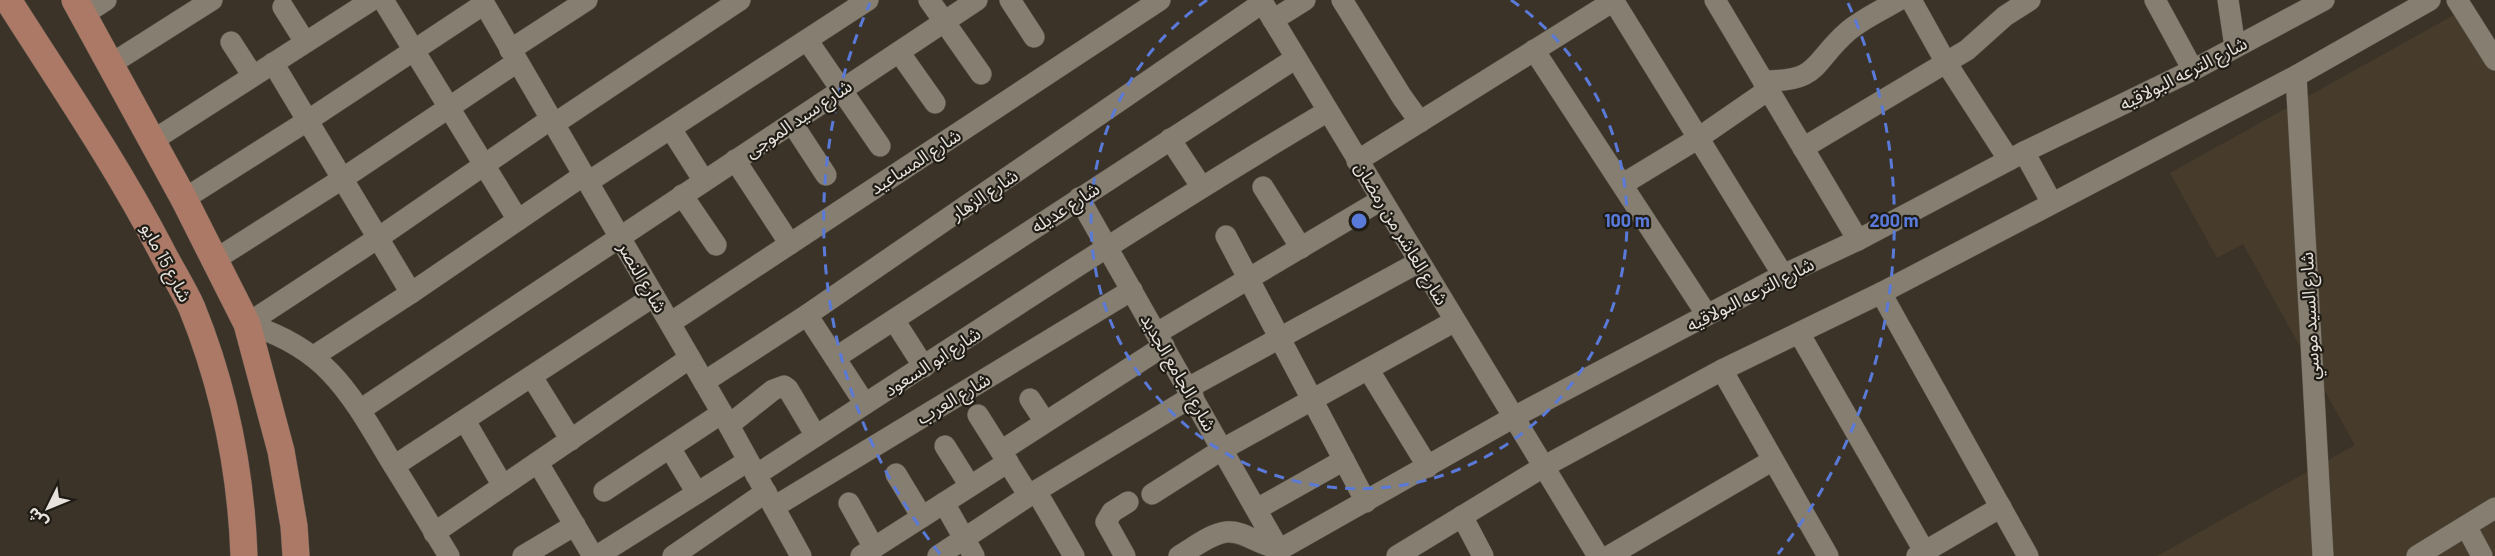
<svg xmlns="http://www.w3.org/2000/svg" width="2495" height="556" viewBox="0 0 2495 556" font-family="Barlow,'Noto Sans Arabic',sans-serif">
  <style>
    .built { fill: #473c2b }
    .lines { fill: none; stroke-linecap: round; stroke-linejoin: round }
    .minor-casing { stroke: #554f45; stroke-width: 22 }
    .major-casing { stroke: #554f45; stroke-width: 28 }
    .minor { stroke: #867e71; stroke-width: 21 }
    .major { stroke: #ab7966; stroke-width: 27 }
    .ring { fill: none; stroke: #5a7ad9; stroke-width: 3; stroke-dasharray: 10 8 }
    .labels { text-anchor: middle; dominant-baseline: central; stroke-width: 4.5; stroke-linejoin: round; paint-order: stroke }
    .street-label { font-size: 18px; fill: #e7e2db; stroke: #1f1c16 }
    .centre { fill: #5a7ad9; stroke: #1f1c16; stroke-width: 3 }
    .ring-label { font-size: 18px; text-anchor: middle; font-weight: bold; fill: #5a7ad9; stroke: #1f1c16; stroke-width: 4.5; stroke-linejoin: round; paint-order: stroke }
  </style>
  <rect width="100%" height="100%" fill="#3b3328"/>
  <path class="built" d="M2461,11L2495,72V556H2157L2355,445L2243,244L2217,258L2170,173Z"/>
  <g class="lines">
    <defs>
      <g id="minor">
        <path d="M383,0L518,220"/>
        <path d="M482,0L722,413L801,556"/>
        <path d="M929,0L981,74"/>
        <path d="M1010,0L1034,37"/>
        <path d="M1261,0L1598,556"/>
        <path d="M1342,0L1402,97L1420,122"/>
        <path d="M1613,0L1783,275"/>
        <path d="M1715,0L1858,240"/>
        <path d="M1911,0L1945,61L2009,160"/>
        <path d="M2155,0L2193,70"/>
        <path d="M2228,0L2235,47"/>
        <path d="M2457,0L2495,60"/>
        <path d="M283,7L305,42"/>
        <path d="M83,15L106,0"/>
        <path d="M1273,20L1305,0"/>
        <path d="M807,40L880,146"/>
        <path d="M231,42L253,76"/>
        <path d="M510,50L587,0"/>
        <path d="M1534,50L1707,315"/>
        <path d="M899,52L935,103"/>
        <path d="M273,63L411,293"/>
        <path d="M111,64L212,0"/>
        <path d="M2296,76L2323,556"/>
        <path d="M1763,81C1821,81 1811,64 1847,32C1862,19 1882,10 1899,0"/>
        <path d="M792,123L826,175"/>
        <path d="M554,124L740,0"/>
        <path d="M671,129L704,181"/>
        <path d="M1170,139L1201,186"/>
        <path d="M152,141L372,0"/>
        <path d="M1803,148L1967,50L2005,16L2030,0"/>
        <path d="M2024,152L2052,203"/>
        <path d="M735,160L790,244"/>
        <path d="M1357,161L1615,0"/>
        <path d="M588,182L868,0"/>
        <path d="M1623,184L1697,139L1768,90"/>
        <path d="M1263,187L1301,248"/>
        <path d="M682,195L716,245"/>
        <path d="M1079,198L1278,548"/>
        <path d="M184,199L307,121L484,4"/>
        <path d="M1226,236L1366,502"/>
        <path d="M216,259L342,179L517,62"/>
        <path d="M1881,293L2028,556"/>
        <path d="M807,315L865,404"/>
        <path d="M894,320L924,367"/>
        <path d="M670,323L1160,0"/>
        <path d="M247,324L378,238L551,119"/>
        <path d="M247,324C326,348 349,391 389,458C409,490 429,523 449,556"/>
        <path d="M1157,333L1381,200"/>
        <path d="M1799,333L1927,556"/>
        <path d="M314,356L411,293L584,175"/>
        <path d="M835,358L1296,58"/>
        <path d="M1368,369L1428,467"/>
        <path d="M1722,370L1828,556"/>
        <path d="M532,377L571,440"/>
        <path d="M704,382L807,315L1262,3"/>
        <path d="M1188,388L1419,262"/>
        <path d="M1030,399L1045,422"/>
        <path d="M360,410L977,0"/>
        <path d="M978,415L1029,496"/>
        <path d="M465,421L503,486"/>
        <path d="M729,425L773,390L784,386L788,389L816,436"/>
        <path d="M945,446L970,486"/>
        <path d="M670,448L697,493"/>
        <path d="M1001,451L1164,346"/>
        <path d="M538,463L593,556"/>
        <path d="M394,466L654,296"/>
        <path d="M896,474L922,517"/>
        <path d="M756,475C946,352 1134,226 1328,111"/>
        <path d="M604,491L722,413"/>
        <path d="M1036,491L1074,556"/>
        <path d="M1152,494L1223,449L1455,321"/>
        <path d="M849,503L874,548"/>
        <path d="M944,503L974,556"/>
        <path d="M774,507L1132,290"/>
        <path d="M1257,509L1344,460"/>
        <path d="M1462,516L1483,556"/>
        <path d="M2466,526L2482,556"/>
        <path d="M434,533L690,358"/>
        <path d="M523,556L575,525"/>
        <path d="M597,556L748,461"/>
        <path d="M673,556L766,492"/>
        <path d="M861,556L1008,462"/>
        <path d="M938,556L1036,491L1193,396"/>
        <path d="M1125,556L1106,522L1112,512L1128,502"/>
        <path d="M1179,556C1193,548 1210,534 1226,532C1248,530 1264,552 1286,546L1514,417L1783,275L1858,240L2024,152L2193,70L2324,0"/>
        <path d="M1397,556L1543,467L1722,370L1881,293L2296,76L2430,0"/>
        <path d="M1609,556L1773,460"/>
        <path d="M1917,556L2001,507"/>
        <path d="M2417,556L2495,508"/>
      </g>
      <g id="major">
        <path d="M8,0C60,82 115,162 160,248C170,268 183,288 192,308C224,387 241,471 244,556"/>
        <path d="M75,0L184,199L247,324L281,451L294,526L296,556"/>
      </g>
    </defs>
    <use href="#minor" class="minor-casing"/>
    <use href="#major" class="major-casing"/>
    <use href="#minor" class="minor"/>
    <use href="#major" class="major"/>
  </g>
  <g class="ring">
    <path d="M1511 0A268 268 0 1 1 1207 0"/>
    <path d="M940 554A535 535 0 0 1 870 3M1848 3A535 535 0 0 1 1778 554"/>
  </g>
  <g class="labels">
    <g class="street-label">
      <text transform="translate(2183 73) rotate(-27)">شارع الترعه البولاقيه</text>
      <text transform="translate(798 118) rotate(-34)">شارع سيد الموجى</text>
      <text transform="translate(915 161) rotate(-33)">شارع المساعيد</text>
      <text transform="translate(984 194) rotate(-34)">شارع الزهار</text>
      <text transform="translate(1065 207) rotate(-33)">شارع عديله</text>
      <text transform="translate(1402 233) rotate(59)">شارع العاشر من رمضان</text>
      <text transform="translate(167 262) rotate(62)">شارع 15 مايو</text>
      <text transform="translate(643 277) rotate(60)">شارع النصر</text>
      <text transform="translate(1750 294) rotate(-27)">شارع الترعه البولاقيه</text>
      <text transform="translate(2309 316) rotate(-93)">شارع السيد موسي</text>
      <text transform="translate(932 361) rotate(-33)">شارع ابو السعود</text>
      <text transform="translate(1179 372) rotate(60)">شارع الجامع الجديد</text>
      <text transform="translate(953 398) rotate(-31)">شارع العرب</text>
    </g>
  </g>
  <circle cx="1359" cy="221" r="9" class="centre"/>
  <g class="ring-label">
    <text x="1627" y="227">100 m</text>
    <text x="1894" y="227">200 m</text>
  </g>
  <g transform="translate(48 508) rotate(227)" stroke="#1f1c16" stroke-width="4.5" paint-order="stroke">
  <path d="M0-4.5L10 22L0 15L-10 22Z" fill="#e7e2db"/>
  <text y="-9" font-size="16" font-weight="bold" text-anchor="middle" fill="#e7e2db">ش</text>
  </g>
</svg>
